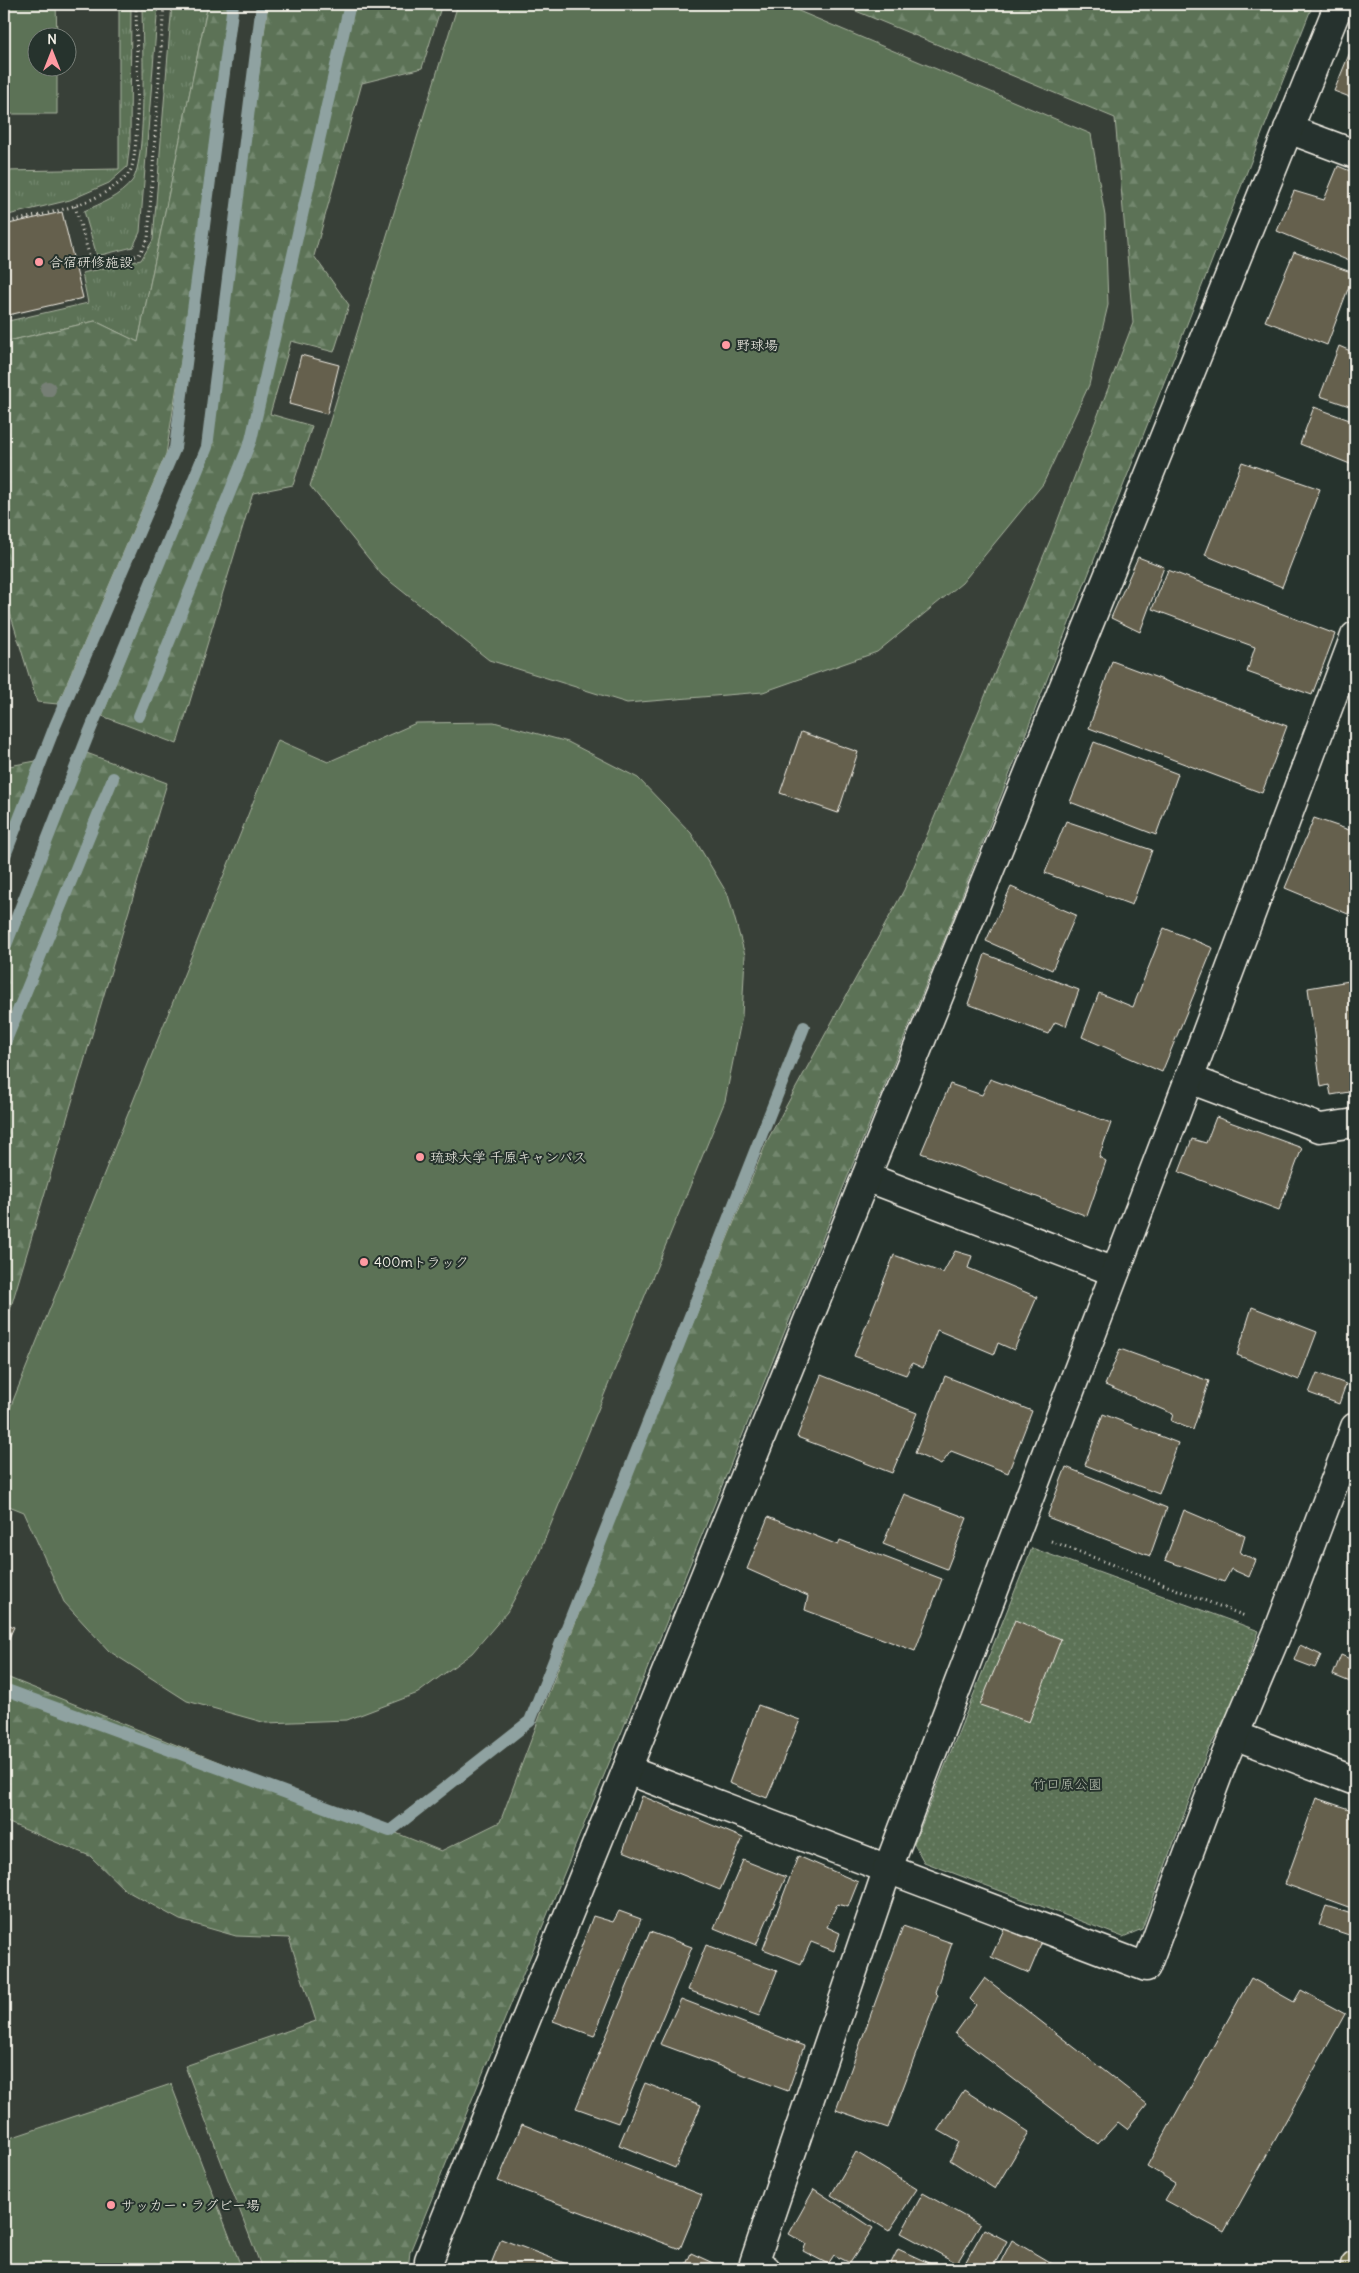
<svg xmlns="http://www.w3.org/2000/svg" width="1359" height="2273" viewBox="0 0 1359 2273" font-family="Delius,'Klee One',sans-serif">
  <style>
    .built { fill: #394037; fill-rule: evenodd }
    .grass { fill: url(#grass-tufts); stroke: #a8b29f }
    .forest { fill: url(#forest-firs); stroke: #a8b29f }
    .park { fill: url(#park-dots); stroke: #a8b29f }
    .garden { fill: #5b7256; stroke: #a8b29f }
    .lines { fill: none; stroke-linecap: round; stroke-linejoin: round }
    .stream { stroke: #8fa2a1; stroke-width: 12 }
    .building { fill: #65604e; stroke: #f4f1e8 }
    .street-casing { stroke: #f4f1e8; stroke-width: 31 }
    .primary-casing { stroke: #f4f1e8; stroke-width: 31 }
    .path { stroke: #f4f1e8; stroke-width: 3; stroke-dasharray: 1 4; stroke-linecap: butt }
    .street { stroke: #26332d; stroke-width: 28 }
    .primary { stroke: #70704a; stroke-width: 28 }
    .tree { fill: #767f74 }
    .poi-dot { fill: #ff9aa2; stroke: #26332d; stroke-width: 2 }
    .labels { text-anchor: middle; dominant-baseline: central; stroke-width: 4; stroke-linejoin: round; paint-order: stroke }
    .poi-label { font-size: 14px; fill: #f4f1e8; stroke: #26332d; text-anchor: start }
    .park-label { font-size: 14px; fill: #b7beae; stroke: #26332d }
  </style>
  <defs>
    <pattern id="grass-tufts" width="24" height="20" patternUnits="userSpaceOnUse" patternTransform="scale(1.25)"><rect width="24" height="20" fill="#5b7256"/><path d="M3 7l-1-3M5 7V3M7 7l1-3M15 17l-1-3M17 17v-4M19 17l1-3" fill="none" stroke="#73876e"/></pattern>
    <pattern id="forest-firs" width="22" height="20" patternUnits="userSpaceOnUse" patternTransform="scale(1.25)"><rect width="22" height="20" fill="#5b7256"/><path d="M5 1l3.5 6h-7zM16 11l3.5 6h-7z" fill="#73876e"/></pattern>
    <pattern id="park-dots" width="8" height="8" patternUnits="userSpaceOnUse" patternTransform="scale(1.25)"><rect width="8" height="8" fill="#5b7256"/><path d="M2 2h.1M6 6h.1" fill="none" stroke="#73876e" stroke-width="1.8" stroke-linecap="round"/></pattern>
  </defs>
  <rect width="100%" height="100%" fill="#26332d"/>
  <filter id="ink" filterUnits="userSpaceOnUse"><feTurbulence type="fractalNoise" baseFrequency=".02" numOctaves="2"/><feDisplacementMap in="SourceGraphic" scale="10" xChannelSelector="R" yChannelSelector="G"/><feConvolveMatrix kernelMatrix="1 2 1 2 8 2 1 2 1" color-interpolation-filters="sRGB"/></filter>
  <g filter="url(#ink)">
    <path class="built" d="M4,4H1302L395,2269H4ZM38,38H68V68H38Z"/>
    <g class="grass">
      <path d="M119,4H131L130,142L127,167L109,183L70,200L4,216V171L119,169Z"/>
      <path d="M142,4H158L140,232L133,247L97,256L84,211C102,203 119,197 132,181C148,160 142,36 142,4Z"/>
      <path d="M172,4H208L138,342L95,321L4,342V322L88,303L82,273L141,260L153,240Z"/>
    </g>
    <g class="forest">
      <path d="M208,4H233L181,361L166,454L58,704L37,702L4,593V342L95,321L138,342Z"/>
      <path d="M268,4H442L422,68L362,83L314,256L349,305L334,352L291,341L270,414L312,426L293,485L253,493L177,744L102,716L208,456Z"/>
      <path d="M839,4H1313L955,913L410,2252L408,2269H262L185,2066L316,2021L289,1938L236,1936L180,1920L125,1890L90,1856L4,1821V1676L441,1851L500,1822L636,1462L767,1141L904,890L1051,538L1133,323L1115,118Z"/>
      <path d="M84,752L167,783L7,1320L4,1319V957Z"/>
      <path d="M41,760L4,855V767Z"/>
    </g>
    <path class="park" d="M1032,1548L1259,1631L1229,1713L1207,1752L1142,1929L1123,1937L924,1862L914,1844Z"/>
    <g class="garden">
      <path d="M4,4H56L57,37L38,38V68H57V114H4Z"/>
      <path d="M458,4H782L1091,134L1105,216L1108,305L1089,385L1043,484L962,583L877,652L763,692L627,703L489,660L382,575L310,486Z"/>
      <path d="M494,722L568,742L638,778L691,833L728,895L745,955L742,1016L725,1101L537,1558L507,1612L472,1653L418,1693L347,1720L266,1723L187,1701L109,1651L64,1602L24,1512L4,1504V1423L278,740L328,762L416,723Z"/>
      <path d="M171,2084L242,2269H4V2140Z"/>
    </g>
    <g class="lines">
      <g class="stream">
        <path d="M139,716L251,440L350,4"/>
        <path d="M4,858L55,726L175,448L233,4"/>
        <path d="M4,950L87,738L207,447L262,4"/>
        <path d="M4,1045L113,778"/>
        <path d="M4,1689L390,1831L530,1721L804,1027"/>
      </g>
    </g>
    <g class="building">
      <path d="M1355,40V99L1334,91Z"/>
      <path d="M1338,166L1355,173L1354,263L1277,231L1294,191L1324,200Z"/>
      <path d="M62,212L83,298L4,316V225Z"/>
      <path d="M1294,252L1354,273L1327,345L1265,321Z"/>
      <path d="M1339,346L1355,353V408L1320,396Z"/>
      <path d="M301,355L339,365L327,414L289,404Z"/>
      <path d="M1314,407L1355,422V466L1300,444Z"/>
      <path d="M1242,462L1320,489L1282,587L1205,555Z"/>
      <path d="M1138,557L1164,567L1140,632L1111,618Z"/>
      <path d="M1168,570L1335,634L1312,695L1247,672L1255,647L1152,609Z"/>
      <path d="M1112,661L1287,726L1262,793L1089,728Z"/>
      <path d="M801,732L858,752L838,813L780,793Z"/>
      <path d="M1094,742L1178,774L1156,835L1070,802Z"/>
      <path d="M1314,818L1355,832V894L1348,914L1285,888Z"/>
      <path d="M1066,821L1152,850L1132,905L1045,873Z"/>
      <path d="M1011,887L1076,915L1052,970L986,941Z"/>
      <path d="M1164,928L1213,948L1162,1072L1082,1037L1099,993L1133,1007Z"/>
      <path d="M985,954L1079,990L1066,1026L1055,1022L1048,1034L968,1004Z"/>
      <path d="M1355,980V1091L1331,1095L1329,1085L1321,1087L1308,988Z"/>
      <path d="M990,1079L1111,1123L1099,1157L1106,1161L1087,1216L921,1153L950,1084L982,1095Z"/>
      <path d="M1216,1117L1302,1148L1279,1210L1179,1172L1192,1139L1206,1143Z"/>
      <path d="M955,1251L972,1256L968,1268L1037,1297L1014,1350L998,1343L994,1354L937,1330L923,1368L912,1363L906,1375L854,1356L894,1255L943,1273Z"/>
      <path d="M1252,1307L1317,1332L1299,1380L1237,1355Z"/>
      <path d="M1120,1349L1209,1381L1193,1430L1171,1421L1173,1414L1105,1385Z"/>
      <path d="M1317,1373L1346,1384L1339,1404L1309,1393Z"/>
      <path d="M821,1375L917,1413L892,1473L797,1437Z"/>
      <path d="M945,1376L1032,1411L1008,1473L951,1451L941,1465L915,1453Z"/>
      <path d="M1103,1414L1178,1443L1159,1494L1085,1465Z"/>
      <path d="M1066,1467L1167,1508L1150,1556L1047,1517Z"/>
      <path d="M904,1494L967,1518L947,1569L883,1544Z"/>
      <path d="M1184,1510L1245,1536L1240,1553L1256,1560L1249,1577L1231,1569L1224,1582L1165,1560Z"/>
      <path d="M768,1517L838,1545L840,1540L942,1579L915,1651L805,1610L808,1596L747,1569Z"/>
      <path d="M1015,1620L1061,1639L1029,1722L980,1705Z"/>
      <path d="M4,1622L14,1627L4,1649Z"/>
      <path d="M1300,1645L1321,1655L1315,1668L1294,1660Z"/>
      <path d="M1341,1655L1355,1661V1684L1333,1675Z"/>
      <path d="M758,1705L800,1720L767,1798L729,1783Z"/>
      <path d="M642,1796L743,1838L720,1890L623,1851Z"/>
      <path d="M1316,1798L1355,1811L1354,1909L1285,1884Z"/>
      <path d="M798,1856L858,1882L848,1907L837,1904L827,1927L840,1933L834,1951L811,1942L801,1964L763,1949Z"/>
      <path d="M743,1860L786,1877L756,1945L714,1928Z"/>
      <path d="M1326,1906L1355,1915V1926L1352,1936L1319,1925Z"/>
      <path d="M619,1911L641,1919L594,2036L553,2021L593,1916L613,1922Z"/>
      <path d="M903,1926L952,1943L935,1992L938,1995L888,2128L836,2110Z"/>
      <path d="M1005,1927L1042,1942L1029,1973L991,1957Z"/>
      <path d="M650,1932L692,1947L618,2123L576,2108Z"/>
      <path d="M706,1945L777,1971L759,2016L688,1990Z"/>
      <path d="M985,1978L1147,2104L1127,2129L1118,2122L1098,2144L955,2034L976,2005L970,1999Z"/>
      <path d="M1251,1978L1294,2002L1301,1990L1345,2014L1224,2232L1165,2200L1175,2183L1147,2166Z"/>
      <path d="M681,1999L804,2046L788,2091L660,2044Z"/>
      <path d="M645,2083L701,2105L675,2168L619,2145Z"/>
      <path d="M964,2090L1029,2132L995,2189L950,2160L959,2142L938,2130Z"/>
      <path d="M522,2124L702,2195L680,2249L498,2181Z"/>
      <path d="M856,2152L917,2189L889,2231L831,2195Z"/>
      <path d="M814,2189L873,2228L850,2263L834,2255L828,2264L803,2251L806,2244L789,2234Z"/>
      <path d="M923,2193L980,2225L957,2263L901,2233Z"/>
      <path d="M984,2229L1007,2241L992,2269H972L964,2265Z"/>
      <path d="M501,2239L580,2269H489Z"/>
      <path d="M1012,2240L1061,2269H997Z"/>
      <path d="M898,2249L942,2269H888Z"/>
      <path d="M691,2253L726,2269H684Z"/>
    </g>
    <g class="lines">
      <defs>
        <g id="street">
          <path d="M1288,129L1355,154"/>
          <path d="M1189,1079L1320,1128L1355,1123"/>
          <path d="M866,1177L1115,1272"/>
          <path d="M1234,1735L1355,1781"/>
          <path d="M627,1770L1146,1967L1222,1764L1279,1629L1355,1427"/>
          <path d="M429,2269V2260L1339,4"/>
          <path d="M766,2269L754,2263L888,1868L1189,1079L1355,636"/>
        </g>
        <path id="primary" d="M1354,2269L1355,2265"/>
      </defs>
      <use href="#street" class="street-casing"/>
      <use href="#primary" class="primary-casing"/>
      <g class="path">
        <path d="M75,206L92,265L139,255L148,239L164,4"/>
        <path d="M4,223C42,214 102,206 129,173C142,157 136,32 136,4"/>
        <path d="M1051,1541L1245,1616"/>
      </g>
      <use href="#street" class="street"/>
      <use href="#primary" class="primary"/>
    </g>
    <circle class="tree" cx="48" cy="389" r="8"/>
  </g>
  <g class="poi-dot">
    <circle cx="39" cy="262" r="5"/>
    <circle cx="726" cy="345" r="5"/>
    <circle cx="420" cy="1157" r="5"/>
    <circle cx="364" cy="1262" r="5"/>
    <circle cx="111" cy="2205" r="5"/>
  </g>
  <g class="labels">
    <g class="poi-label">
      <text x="49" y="262">合宿研修施設</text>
      <text x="736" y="345">野球場</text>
      <text x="430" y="1157">琉球大学 千原キャンパス</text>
      <text x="374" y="1262">400mトラック</text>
      <text x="121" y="2205">サッカー・ラグビー場</text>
    </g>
    <g class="park-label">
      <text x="1067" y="1784">竹口原公園</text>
    </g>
  </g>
  <rect width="1359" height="2273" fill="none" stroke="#26332d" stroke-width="20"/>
  <rect x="10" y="10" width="1339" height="2253" fill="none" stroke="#f4f1e8" stroke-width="2" filter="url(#ink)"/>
  <g transform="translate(52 52)"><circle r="24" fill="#26332d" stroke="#787f78"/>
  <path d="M0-4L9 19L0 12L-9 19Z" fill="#ff9aa2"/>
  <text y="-8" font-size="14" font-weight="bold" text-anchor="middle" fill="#f4f1e8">N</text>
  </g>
</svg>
